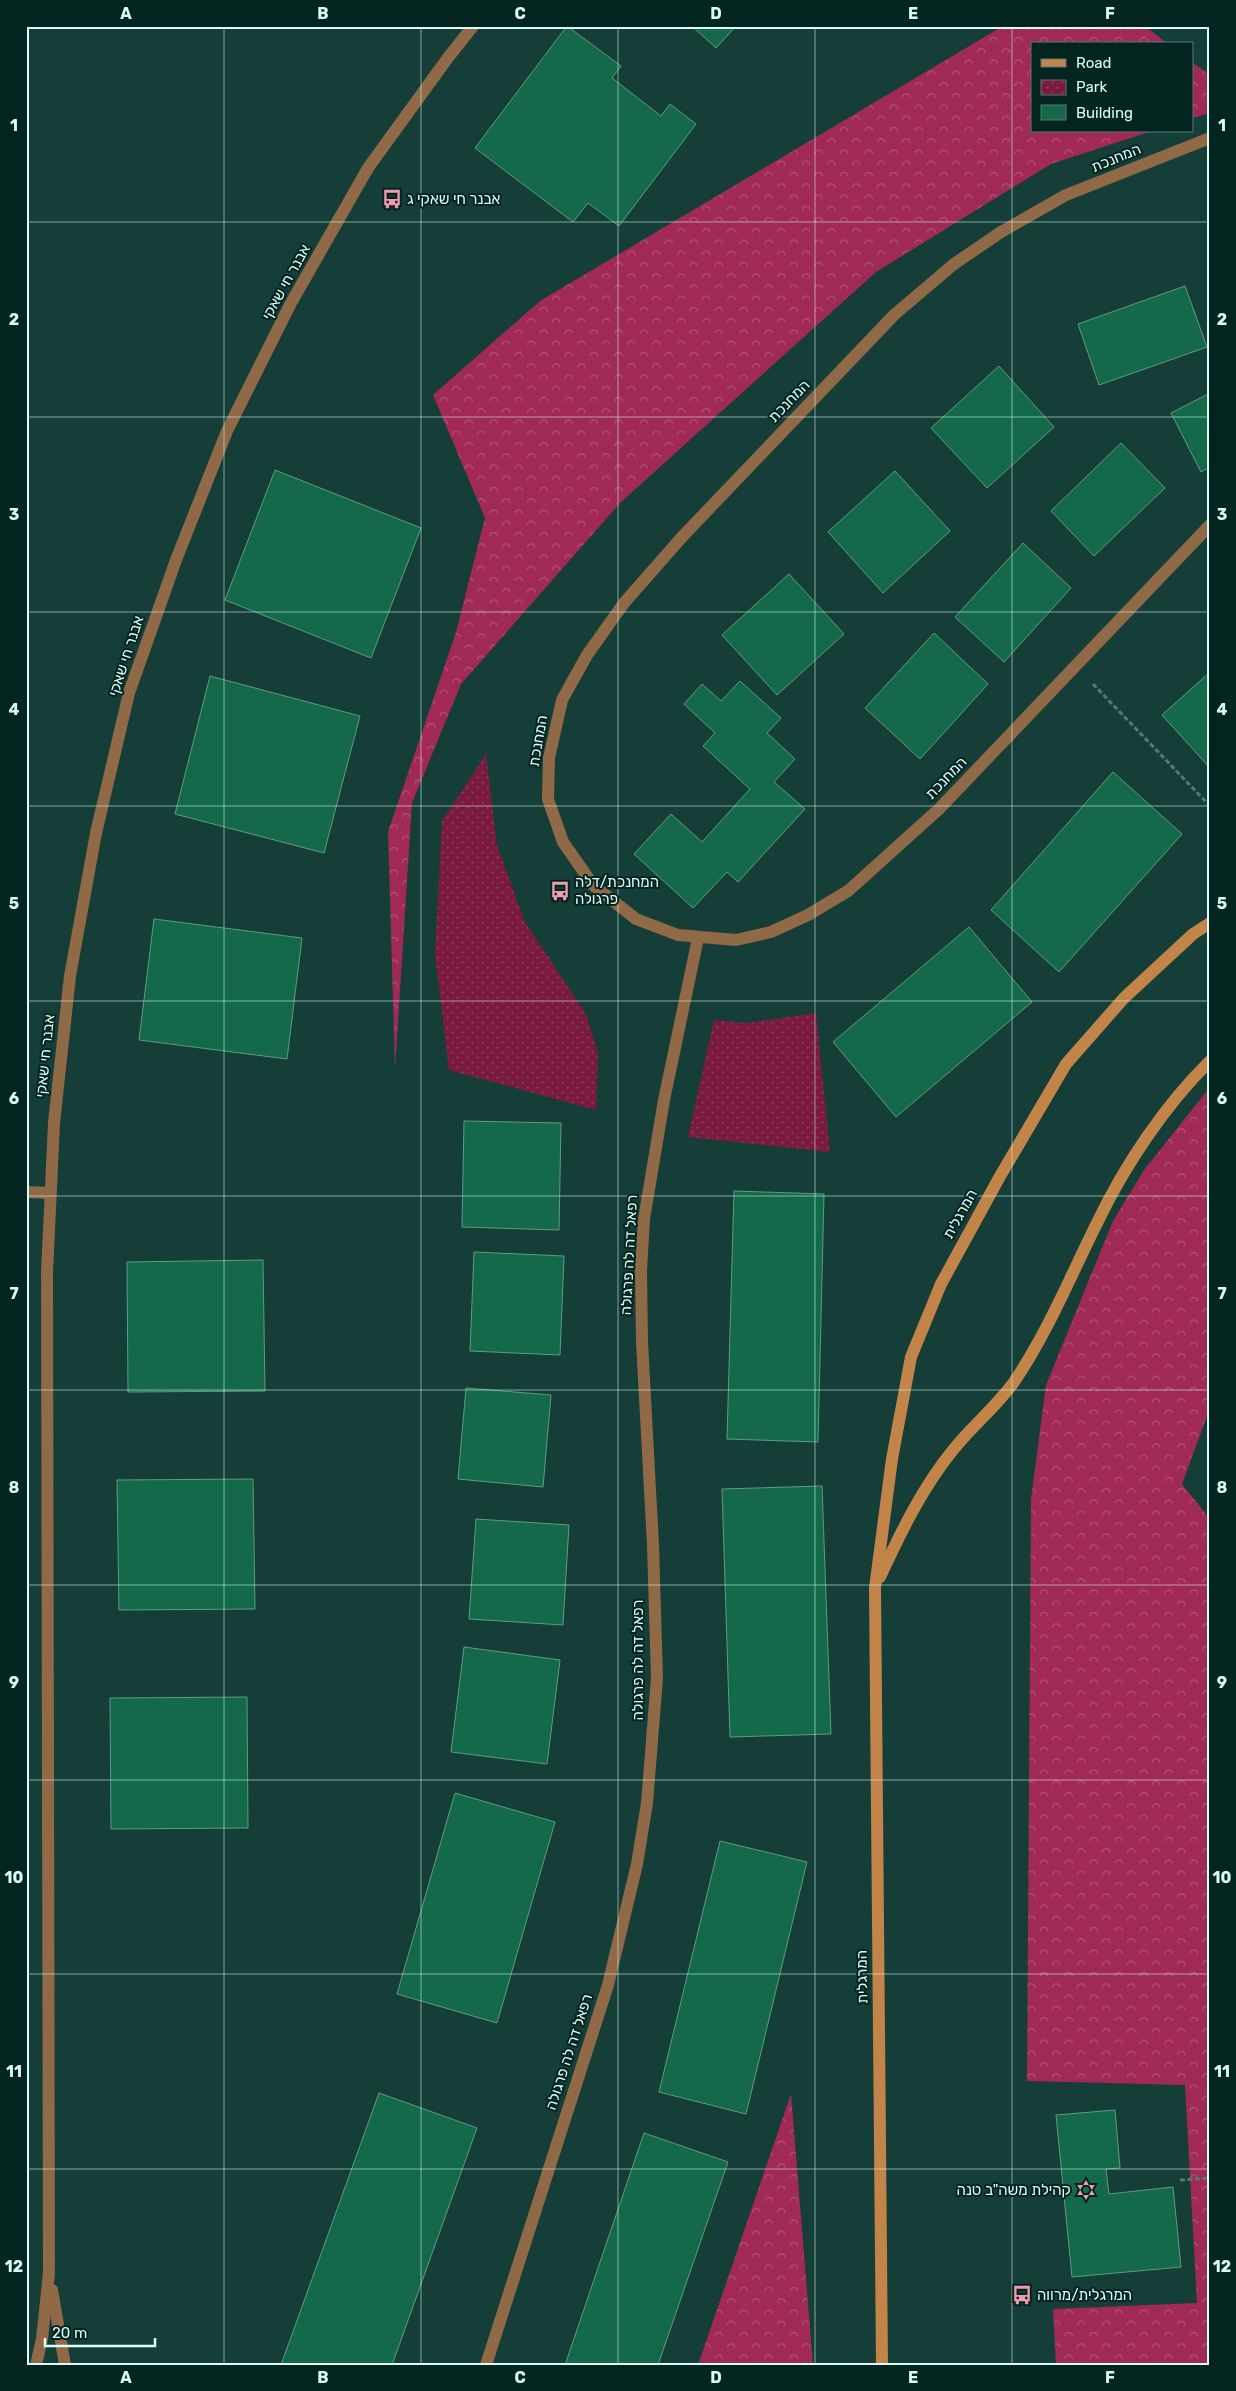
<svg xmlns="http://www.w3.org/2000/svg" width="1236" height="2391" viewBox="0 0 1236 2391" font-family="Rubik,'Noto Sans Hebrew',sans-serif">
  <style>
    .forest { fill: url(#forest-crowns) }
    .park { fill: url(#park-dots) }
    .building { fill: #136949; stroke: #609c7f }
    .lines { fill: none; stroke-linecap: round; stroke-linejoin: round }
    .path { stroke: #527973; stroke-width: 3; stroke-dasharray: 5 2.5; stroke-linecap: butt }
    .street { stroke: #906946; stroke-width: 12 }
    .secondary { stroke: #c28449; stroke-width: 12 }
    .grid { fill: none; stroke: #d9fef7; stroke-width: 1; stroke-opacity: 0.55 }
    .labels { text-anchor: middle; dominant-baseline: central; stroke-width: 4; stroke-linejoin: round; paint-order: stroke }
    .street-label { font-size: 15px; fill: #d9fef7; stroke: #03241f }
    .poi-label { font-size: 15px; fill: #d9fef7; stroke: #03241f; text-anchor: start }
    .neatline { fill: none; stroke: #d9fef7; stroke-width: 2 }
    .grid-label { font-size: 16px; text-anchor: middle; font-weight: bold; fill: #d9fef7 }
  </style>
  <defs>
    <pattern id="forest-crowns" width="20" height="18" patternUnits="userSpaceOnUse" patternTransform="scale(1.25)"><rect width="20" height="18" fill="#a02956"/><path d="M2 6a3 3 0 1 1 6 0M12 15a3 3 0 1 1 6 0" fill="none" stroke="#b15477"/></pattern>
    <pattern id="park-dots" width="8" height="8" patternUnits="userSpaceOnUse" patternTransform="scale(1.25)"><rect width="8" height="8" fill="#7a1a3f"/><path d="M2 2h.1M6 6h.1" fill="none" stroke="#8c3c5c" stroke-width="1.8" stroke-linecap="round"/></pattern>
  </defs>
  <rect width="100%" height="100%" fill="#163e38"/>
  <g class="forest">
    <path d="M1003,26H1145L1168,44H1032V131H1152L1051,164L876,272L620,503L461,684L412,803L395,1068L388,832L456,632L485,518L433,395L540,301Z"/>
    <path d="M1192,62L1210,75V113L1192,118Z"/>
    <path d="M1210,1087V1408L1182,1484L1210,1519V2365H1056L1053,2309L1197,2303L1185,2085L1027,2081L1031,1499L1046,1385L1113,1221L1144,1170Z"/>
    <path d="M791,2094L813,2365H698Z"/>
  </g>
  <g class="park">
    <path d="M486,754L497,846L525,922L586,1014L598,1053L596,1110L449,1070L435,955L442,821Z"/>
    <path d="M816,1013L830,1152L688,1137L714,1020L747,1023Z"/>
  </g>
  <g class="building">
    <path d="M567,26L621,66L612,78L661,116L670,104L696,124L619,226L588,203L573,222L475,148Z"/>
    <path d="M692,26H736L716,48Z"/>
    <path d="M1185,286L1207,347L1099,385L1078,324Z"/>
    <path d="M999,366L1054,427L987,488L931,428Z"/>
    <path d="M1210,393V467L1201,472L1171,413Z"/>
    <path d="M1121,443L1165,488L1094,556L1051,511Z"/>
    <path d="M275,470L421,528L371,658L225,600Z"/>
    <path d="M895,471L950,531L883,593L828,532Z"/>
    <path d="M1023,543L1071,588L1004,662L955,617Z"/>
    <path d="M789,574L844,634L777,695L722,635Z"/>
    <path d="M934,633L988,684L920,759L865,708Z"/>
    <path d="M1210,672V768L1162,715Z"/>
    <path d="M210,676L360,716L324,853L175,814Z"/>
    <path d="M740,681L781,718L767,733L795,759L774,782L805,809L738,882L727,872L693,908L634,854L671,814L702,842L750,789L703,746L715,733L684,704L702,684L721,701Z"/>
    <path d="M1113,772L1182,834L1059,972L991,910Z"/>
    <path d="M154,919L302,938L287,1059L139,1040Z"/>
    <path d="M969,927L1032,1002L896,1117L833,1042Z"/>
    <path d="M464,1121L561,1123L559,1230L462,1227Z"/>
    <path d="M734,1191L824,1194L818,1442L727,1439Z"/>
    <path d="M474,1252L564,1256L560,1355L470,1351Z"/>
    <path d="M263,1260L265,1391L128,1392L127,1262Z"/>
    <path d="M466,1388L551,1395L543,1487L458,1479Z"/>
    <path d="M253,1479L255,1609L119,1610L117,1480Z"/>
    <path d="M822,1486L831,1734L730,1737L722,1489Z"/>
    <path d="M476,1519L569,1525L563,1625L469,1619Z"/>
    <path d="M464,1647L560,1660L547,1764L451,1752Z"/>
    <path d="M247,1697L248,1828L111,1829L110,1698Z"/>
    <path d="M455,1793L555,1822L497,2023L397,1994Z"/>
    <path d="M720,1841L807,1862L746,2114L659,2092Z"/>
    <path d="M379,2093L477,2128L392,2365H281Z"/>
    <path d="M1115,2110L1120,2168L1106,2169L1109,2194L1173,2187L1181,2267L1072,2277L1056,2115Z"/>
    <path d="M644,2133L728,2162L658,2365H565Z"/>
  </g>
  <g class="lines">
    <g class="path">
      <path d="M1093,684L1210,806"/>
      <path d="M1180,2180L1210,2178"/>
    </g>
    <g class="street">
      <path d="M1210,138L1066,195L1001,232L954,264L894,315L682,537L624,603L587,655L562,700L549,758L548,799L563,842L593,885L636,919L678,935L736,940L771,932L808,915L848,891L939,809L1210,525"/>
      <path d="M26,1192L50,1193"/>
      <path d="M52,2290L65,2365"/>
      <path d="M36,2365L42,2339L49,2273L47,1273L54,1123L70,976L96,833L129,693L176,560L227,431L291,303L368,168L447,59L473,26"/>
      <path d="M486,2365L608,1985L637,1864L647,1803L657,1678L653,1545L642,1342L641,1271L644,1219L664,1100L698,938"/>
    </g>
    <g class="secondary">
      <path d="M880,1577C901,1532 922,1488 953,1450C972,1426 996,1407 1014,1382C1048,1332 1071,1275 1098,1221C1125,1165 1165,1105 1210,1061"/>
      <path d="M882,2365L875,1588L892,1459L911,1357L941,1284L999,1178L1066,1064L1124,998L1193,934L1210,923"/>
    </g>
  </g>
  <path class="grid" d="M224,26V2365M421,26V2365M618,26V2365M815,26V2365M1012,26V2365M26,222H1210M26,417H1210M26,612H1210M26,806H1210M26,1001H1210M26,1196H1210M26,1390H1210M26,1585H1210M26,1780H1210M26,1974H1210M26,2169H1210"/>
  <defs>
    <symbol id="bus-bare" viewBox="-9 -9 18 18"><path d="M-5-6H5V4H4V6H2V4H-2V6H-4V4H-5ZM-3.5-4V0h7V-4ZM-3.5 1.2v1.5H-2V1.2ZM2 1.2v1.5H3.5V1.2Z" fill="#f19ab1" stroke="#03241f" stroke-width="2.5" paint-order="stroke"/></symbol>
    <symbol id="synagogue-bare" viewBox="-9 -9 18 18"><path d="M0-6.5L5.6 3.2H-5.6ZM0 6.5L5.6-3.2H-5.6Z" fill="#f19ab1" stroke="#03241f" stroke-width="2.5" paint-order="stroke"/></symbol>
  </defs>
  <g fill-rule="evenodd">
    <use href="#bus-bare" x="378" y="185" width="28" height="28"/>
    <use href="#bus-bare" x="546" y="877" width="28" height="28"/>
    <use href="#synagogue-bare" x="1072" y="2176" width="28" height="28"/>
    <use href="#bus-bare" x="1008" y="2281" width="28" height="28"/>
  </g>
  <g class="labels">
    <g class="street-label">
      <text transform="translate(1116 158) rotate(-22)">המחנכת</text>
      <text transform="translate(286 282) rotate(-61)">אבנר חי שאקי</text>
      <text transform="translate(789 401) rotate(-46)">המחנכת</text>
      <text transform="translate(126 656) rotate(-72)">אבנר חי שאקי</text>
      <text transform="translate(538 741) rotate(-80)">המחנכת</text>
      <text transform="translate(946 778) rotate(-46)">המחנכת</text>
      <text transform="translate(45 1056) rotate(-84)">אבנר חי שאקי</text>
      <text transform="translate(960 1214) rotate(-61)">המרגלית</text>
      <text transform="translate(629 1255) rotate(-87)">רפאל דה לה פרגולה</text>
      <text transform="translate(638 1660) rotate(-90)">רפאל דה לה פרגולה</text>
      <text transform="translate(862 1977) rotate(-91)">המרגלית</text>
      <text transform="translate(569 2052) rotate(-72)">רפאל דה לה פרגולה</text>
    </g>
    <g class="poi-label">
      <text x="407" y="199">אבנר חי שאקי ג</text>
      <text x="575" y="882">המחנכת/דלה<tspan x="575" dy="17">פרגולה</tspan></text>
      <text x="1071" y="2190" text-anchor="end">קהילת משה"ב טנה</text>
      <text x="1037" y="2295">המרגלית/מרווה</text>
    </g>
  </g>
  <rect width="1236" height="2391" fill="none" stroke="#03241f" stroke-width="55"/>
  <rect x="1031" y="42" width="162" height="90" fill="#03241f" stroke="#597b75"/>
  <rect x="1041" y="59" width="25" height="8" fill="#c28449" stroke="#597b75"/>
  <text x="1076" y="68" font-size="15" fill="#d9fef7">Road</text>
  <rect x="1041" y="80" width="25" height="15" fill="url(#park-dots)" stroke="#597b75"/>
  <text x="1076" y="92" font-size="15" fill="#d9fef7">Park</text>
  <rect x="1041" y="105" width="25" height="15" fill="#136949" stroke="#597b75"/>
  <text x="1076" y="118" font-size="15" fill="#d9fef7">Building</text>
  <path d="M45 2338v8h110v-8" fill="none" stroke="#d9fef7" stroke-width="2.5"/>
  <text x="52" y="2338" font-size="15" fill="#d9fef7" stroke="#03241f" stroke-width="4" paint-order="stroke">20 m</text>
  <rect x="28" y="28" width="1180" height="2336" class="neatline"/>
  <g class="grid-label">
    <text x="126" y="19">A</text>
    <text x="323" y="19">B</text>
    <text x="520" y="19">C</text>
    <text x="716" y="19">D</text>
    <text x="913" y="19">E</text>
    <text x="1110" y="19">F</text>
    <text x="14" y="131">1</text>
    <text x="1222" y="131">1</text>
    <text x="14" y="325">2</text>
    <text x="1222" y="325">2</text>
    <text x="14" y="520">3</text>
    <text x="1222" y="520">3</text>
    <text x="14" y="715">4</text>
    <text x="1222" y="715">4</text>
    <text x="14" y="909">5</text>
    <text x="1222" y="909">5</text>
    <text x="14" y="1104">6</text>
    <text x="1222" y="1104">6</text>
    <text x="14" y="1299">7</text>
    <text x="1222" y="1299">7</text>
    <text x="14" y="1493">8</text>
    <text x="1222" y="1493">8</text>
    <text x="14" y="1688">9</text>
    <text x="1222" y="1688">9</text>
    <text x="14" y="1883">10</text>
    <text x="1222" y="1883">10</text>
    <text x="14" y="2077">11</text>
    <text x="1222" y="2077">11</text>
    <text x="14" y="2272">12</text>
    <text x="1222" y="2272">12</text>
    <text x="126" y="2383">A</text>
    <text x="323" y="2383">B</text>
    <text x="520" y="2383">C</text>
    <text x="716" y="2383">D</text>
    <text x="913" y="2383">E</text>
    <text x="1110" y="2383">F</text>
  </g>
</svg>
